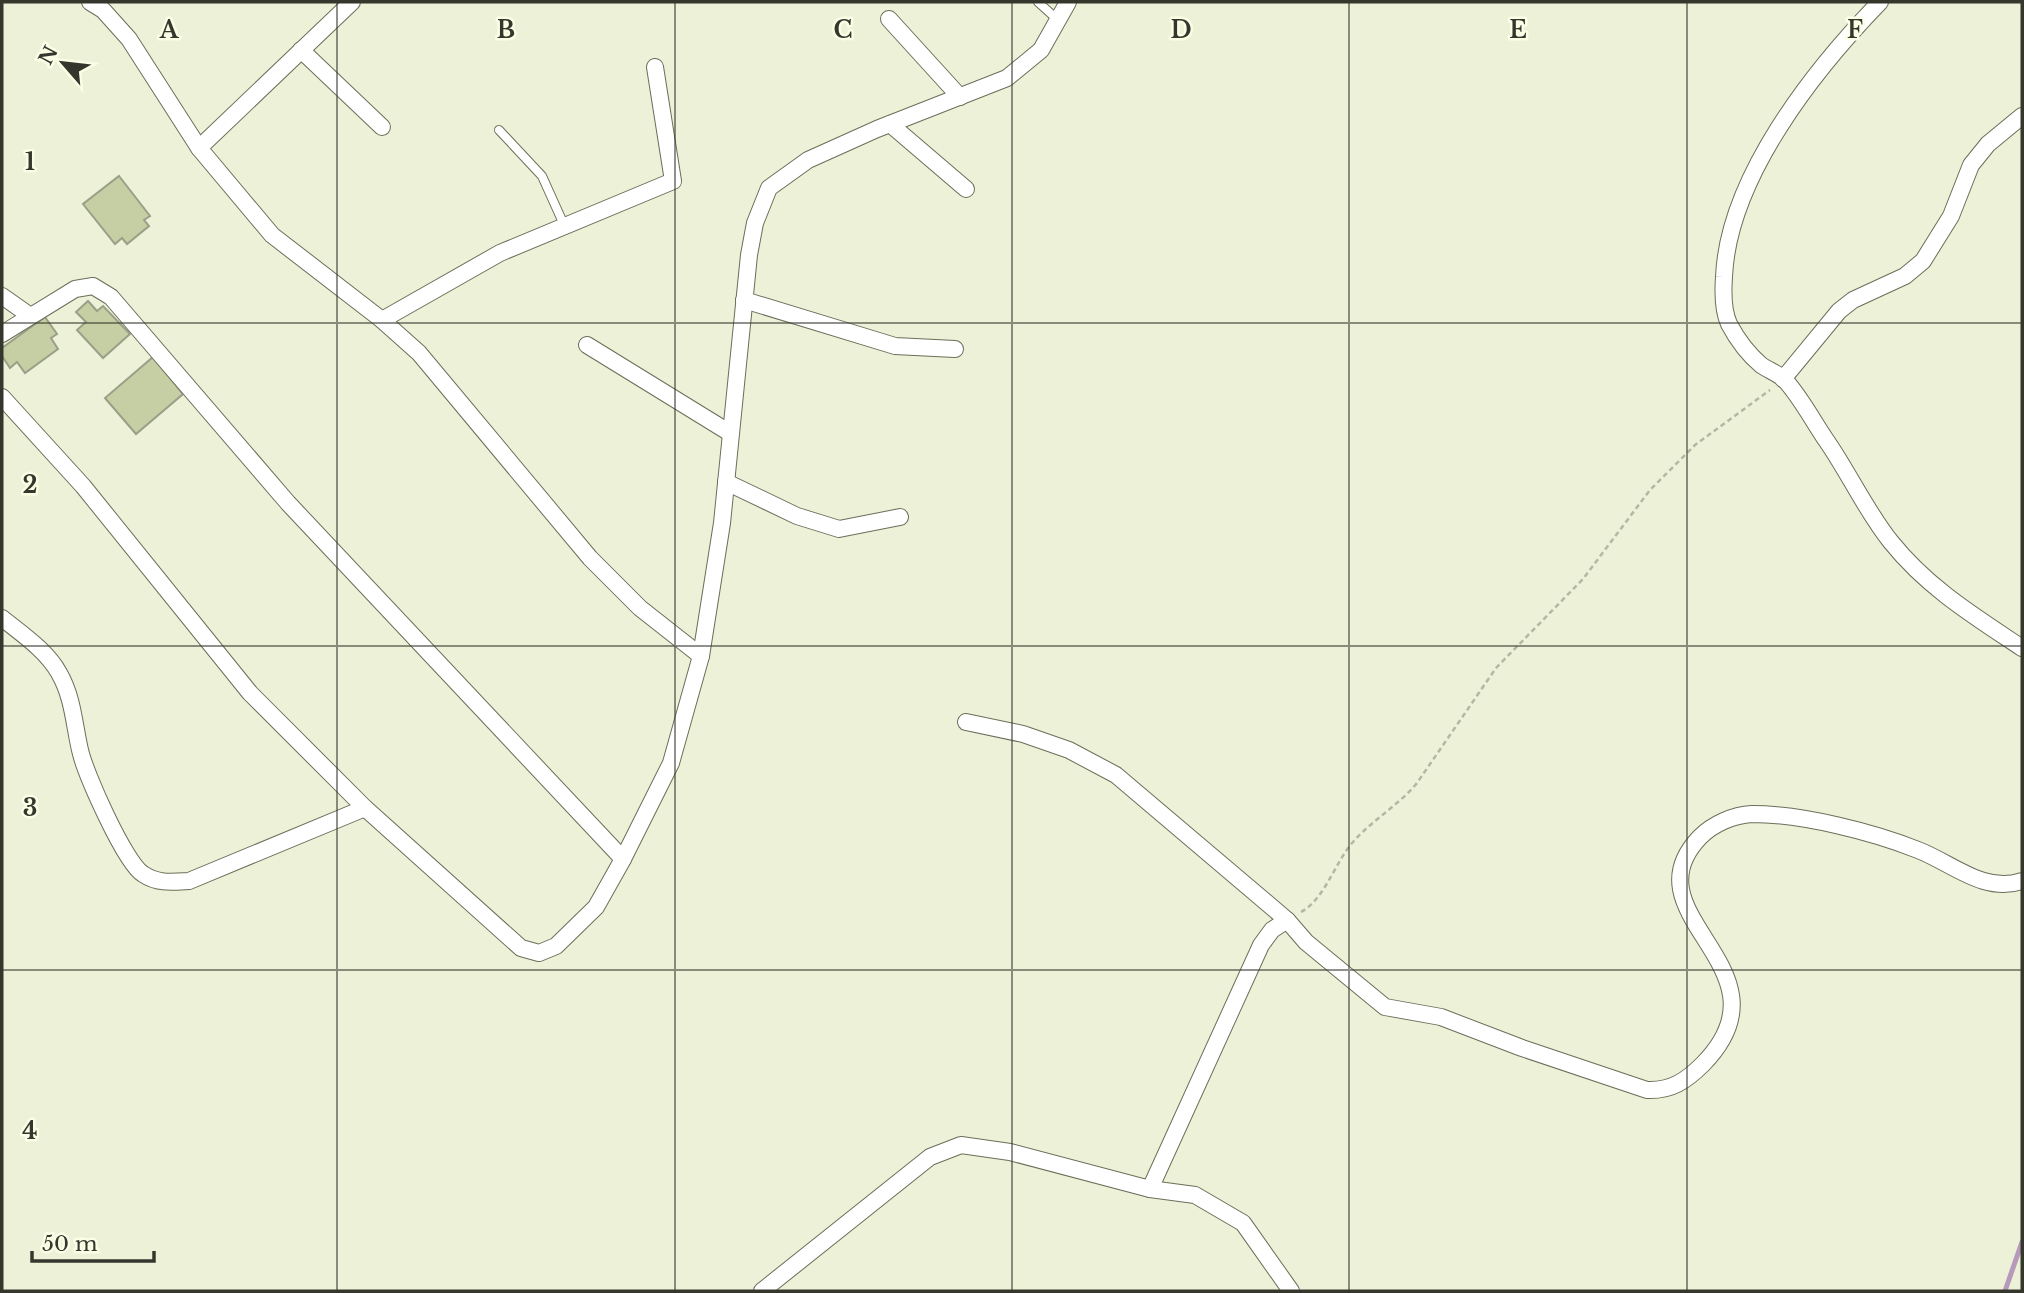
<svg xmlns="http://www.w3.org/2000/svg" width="2024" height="1293" viewBox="0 0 2024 1293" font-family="'Libre Baskerville',serif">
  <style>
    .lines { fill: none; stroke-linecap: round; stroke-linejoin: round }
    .stream { stroke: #b699bb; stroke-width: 5 }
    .building { fill: #c6cfa3; stroke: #9a9f88; stroke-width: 2 }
    .lane-casing { stroke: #6a6f59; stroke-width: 10 }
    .street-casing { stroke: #6a6f59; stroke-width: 18 }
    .path { stroke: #b3b7a3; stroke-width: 2.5; stroke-dasharray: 5 3.5; stroke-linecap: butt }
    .lane { stroke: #fff; stroke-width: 8 }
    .street { stroke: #fff; stroke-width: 16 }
    .grid { fill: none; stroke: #35372d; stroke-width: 2; stroke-opacity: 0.55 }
    .grid-label { font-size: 23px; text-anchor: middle; font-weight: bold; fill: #35372d; stroke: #f9fee5; stroke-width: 5; stroke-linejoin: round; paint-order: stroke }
  </style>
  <rect width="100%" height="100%" fill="#ecf1d8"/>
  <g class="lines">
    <path class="stream" d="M2005,1291L2022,1242"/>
  </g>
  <g class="building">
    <path d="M119,176L150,216L144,220L149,226L127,244L122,238L115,244L83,204Z"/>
    <path d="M88,301L97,311L103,306L130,334L103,358L77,330L86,322L76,312Z"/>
    <path d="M45,317L57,334L51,338L58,349L25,373L17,362L10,368L2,356V348Z"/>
    <path d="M153,357L183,394L136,434L105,398Z"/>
  </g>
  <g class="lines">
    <defs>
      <g id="lane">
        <path d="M1038,2L1058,20"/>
        <path d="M499,130L542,176L565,227"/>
      </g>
      <g id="street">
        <path d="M1880,2C1814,70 1728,178 1724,277C1723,291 1723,311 1729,324C1737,339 1748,354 1761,365C1768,370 1777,373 1784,379C1800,396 1813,421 1826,440C1849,473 1866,511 1891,542C1928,588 1974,616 2022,648"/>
        <path d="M889,19L960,97"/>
        <path d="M301,50L382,127"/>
        <path d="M890,124L966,189"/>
        <path d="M199,148L352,2"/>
        <path d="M2,296L29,315"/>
        <path d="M744,300L895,346L955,349"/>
        <path d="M382,320L500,253L673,181L655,67"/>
        <path d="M2,334L75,289L93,286L111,297L288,503L623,859"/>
        <path d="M587,345L730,433"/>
        <path d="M1783,379L1839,311L1853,300L1905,276L1923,261L1951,216L1971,165L1988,144L2022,116"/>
        <path d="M2,397L83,486L250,693L365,808L521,948L539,953L556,946L596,907L623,859L671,763L701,656L640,608L590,558L419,353L382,320L272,235L199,148L129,39L103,10L90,2"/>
        <path d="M726,482L797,516L839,529L900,517"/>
        <path d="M2,618C22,634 47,651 59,673C73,697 74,724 80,750C85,773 125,863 143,874C158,884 172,882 189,881L365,808"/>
        <path d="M701,656L722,523L749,255L755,223L769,188L808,160L877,129L1007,78L1041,50L1068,2"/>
        <path d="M966,722L1023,734L1069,750L1116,775L1287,920L1306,942L1385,1007L1441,1017L1522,1048L1647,1090C1671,1091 1686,1081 1703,1064C1797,968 1624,916 1700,837C1713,824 1733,815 1752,814C1802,814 1873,832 1918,850C1952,863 1984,894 2022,881"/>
        <path d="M1150,1189L1261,945L1272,930L1287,920"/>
        <path d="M762,1291L930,1157L961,1145L1010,1152L1150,1189L1195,1195L1243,1223L1291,1291"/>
      </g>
    </defs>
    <use href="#lane" class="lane-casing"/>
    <use href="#street" class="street-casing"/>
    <path class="path" d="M1301,912C1325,899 1335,862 1353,842C1372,820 1398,806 1417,783L1496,668L1583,579L1650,490L1695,445L1770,390"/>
    <use href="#lane" class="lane"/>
    <use href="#street" class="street"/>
  </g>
  <path class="grid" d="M337,2V1291M675,2V1291M1012,2V1291M1349,2V1291M1687,2V1291M2,323H2022M2,646H2022M2,970H2022"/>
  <g class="grid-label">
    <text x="169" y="38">A</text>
    <text x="506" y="38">B</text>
    <text x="843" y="38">C</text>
    <text x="1181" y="38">D</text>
    <text x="1518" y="38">E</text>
    <text x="1855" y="38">F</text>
    <text x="30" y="170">1</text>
    <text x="30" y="493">2</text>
    <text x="30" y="816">3</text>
    <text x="30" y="1139">4</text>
  </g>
  <rect width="2024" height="1293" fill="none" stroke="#35372d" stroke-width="7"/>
  <g transform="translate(63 63) rotate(298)" stroke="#f9fee5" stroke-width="5" paint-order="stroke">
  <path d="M0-5L12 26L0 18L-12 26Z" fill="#35372d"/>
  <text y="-10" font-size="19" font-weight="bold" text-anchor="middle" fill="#35372d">N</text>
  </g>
  <path d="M32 1251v10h122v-10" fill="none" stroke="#35372d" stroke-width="3.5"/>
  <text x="42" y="1251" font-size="21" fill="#35372d" stroke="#f9fee5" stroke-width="5" paint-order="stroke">50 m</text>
</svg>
